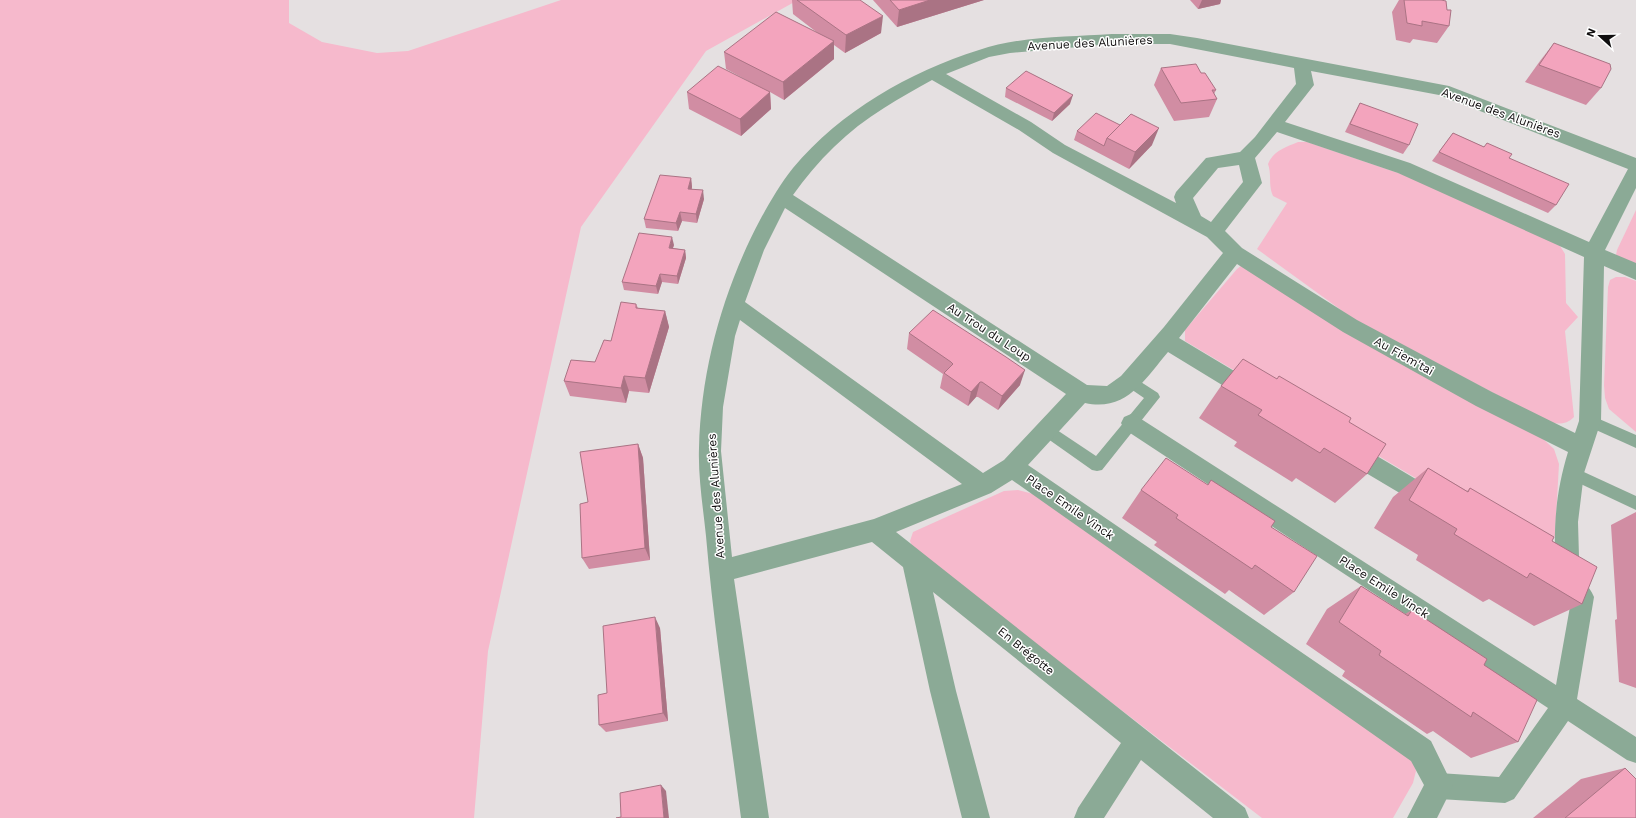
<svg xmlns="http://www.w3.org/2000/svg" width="1636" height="818" viewBox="0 0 1636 818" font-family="'Work Sans',sans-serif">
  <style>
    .green { fill: #f6b9cc }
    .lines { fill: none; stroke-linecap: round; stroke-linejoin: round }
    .service { fill: #8baa96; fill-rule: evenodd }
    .pedestrian { fill: #8baa96; fill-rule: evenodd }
    .minor { fill: #8baa96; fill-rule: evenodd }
    .wall { fill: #d18da3 }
    .shaded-wall { fill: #aa7384 }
    .building { fill: #f3a4bd; stroke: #aa7384 }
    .labels { text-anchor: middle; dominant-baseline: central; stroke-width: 3; stroke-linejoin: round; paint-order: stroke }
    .street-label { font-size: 12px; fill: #100e0f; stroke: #fff }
  </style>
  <rect width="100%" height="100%" fill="#e5e0e1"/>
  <g class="green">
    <path d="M0,0H289V23L322,42L377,53L408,51L561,0H798L706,51L581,227L488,651L474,818H0Z"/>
    <path d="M1298,142H1307L1410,177L1557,241L1565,254L1566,303L1578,317L1565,331L1574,417C1567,424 1561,424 1551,423L1359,323L1257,249L1287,203L1273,196C1268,185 1272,175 1268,164C1273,151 1286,147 1298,142Z"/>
    <path d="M1636,210V267L1616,255L1617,250Z"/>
    <path d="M1242,265L1541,437L1554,449L1559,464L1555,536L1550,545L1520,540L1185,341V330L1237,269Z"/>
    <path d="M1616,277H1625L1636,281V432L1609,409L1605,398L1604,385L1608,287L1610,280Z"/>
    <path d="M1018,490L1037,495L1411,756L1416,771L1413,783L1393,818H1262L914,551L910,541L913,532L1004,491Z"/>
  </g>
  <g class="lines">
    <g class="service">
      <path d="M1130,375L1158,393L1160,397L1102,470L1097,471L1092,470L1041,434L1039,430L1041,426L1046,424L1051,426L1096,456L1144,398L1125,385L1123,381L1125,377Z"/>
      <path d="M1590,415L1636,435V448L1585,425L1583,421L1585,417Z"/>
      <path d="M1573,467L1636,496V510L1568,478L1566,473L1568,468Z"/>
    </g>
    <path class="pedestrian" d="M1131,414L1138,417L1556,685L1571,601L1559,589L1556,581L1559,573L1567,570C1579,575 1589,585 1594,597L1577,699L1636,737V763L1627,760L1568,721L1514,799L1505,803L1439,799L1430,795L1426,786L1430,777L1439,773L1499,777L1548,708L1124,429L1121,423L1124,417Z"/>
    <g class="minor">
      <path d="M1112,34H1170L1197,38L1449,86L1636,158V188L1605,250L1636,263V280L1604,266L1601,421L1584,473L1578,522L1579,557L1573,574L1551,580L1542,576L1539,568L1542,560L1555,556C1554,519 1557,488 1568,452L1476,406L1343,332L1237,264L1179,338L1261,387L1264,393L1261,399L1253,402L1245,399L1168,352C1145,379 1127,412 1085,403L1028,465L1431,741L1453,786L1437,818H1407L1424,785L1411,761L1012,480L991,493L896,532L1245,808L1249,818H1213L1141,760L1104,818H1074L1078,808L1121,743L933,592L956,691L990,818H962L930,691L903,567L872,542L734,579L769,818H741C729,724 714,630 706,536C703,507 698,477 699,448C701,369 723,290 760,220C770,202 780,184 793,168C841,111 909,72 979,50C1019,36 1069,37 1112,34ZM1112,44H1170L1294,68L1296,84L1255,137L1240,152L1206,158L1176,192L1174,197L1176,203L1065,145L1031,122L946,74L989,57L1010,53ZM1311,71L1439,95L1628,169L1589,242L1410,163L1285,122L1314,85ZM932,80L1019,130L1053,153L1207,237L1223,253L1164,327L1121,376L1107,386L1087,385L793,195C817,161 848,130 884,108C899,98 916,89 932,80ZM1277,132L1398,173L1584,257L1579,421L1575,433L1492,392L1357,320L1242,248L1225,231L1262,183L1255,158ZM1239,165L1243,182L1211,222L1201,216L1193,198L1218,168ZM785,208L1066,394L1004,460L983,473L745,302L764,250ZM740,320L962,484L874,519L732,557L721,451L723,407L735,336Z"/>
      <path d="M1347,440L1355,443L1441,494L1445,501L1441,508L1433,512L1425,508L1339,457L1336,450L1339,443Z"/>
    </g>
  </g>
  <g class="wall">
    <path d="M792,0H860L881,33L845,53L834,45V59L784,100L770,92L771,109L741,136L689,109L687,92L752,83L726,69L724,52L819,34L793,14Z"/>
    <path d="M873,0H984L897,27Z"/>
    <path d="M1190,0H1221L1220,4L1198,9Z"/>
    <path d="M1399,0H1404L1449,26L1437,43L1413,39L1410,43L1396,40L1392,12Z"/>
    <path d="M1554,43L1601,88L1586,105L1525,82L1540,61Z"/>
    <path d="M1161,68L1201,73L1216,90L1214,94L1217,99L1209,117L1174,121L1154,85Z"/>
    <path d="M1006,88L1070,104L1052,121L1005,97Z"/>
    <path d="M1360,103L1409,145L1403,154L1345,132L1355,112Z"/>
    <path d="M1077,131L1152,145L1129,169L1074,140Z"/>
    <path d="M1453,133L1509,158L1556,205L1548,213L1432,161Z"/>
    <path d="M691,178L692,187V189L704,199L697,223L682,221L678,231L646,228L644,219Z"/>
    <path d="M674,245L673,248L685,250L686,258L678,284L662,282L658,294L624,290L622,282Z"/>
    <path d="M636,304L638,308L665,311L669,327L649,393L629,391L626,403L570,396L564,381L595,362L611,341Z"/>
    <path d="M909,333L1020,385L998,410L978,397H976L968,406L940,388L943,374L907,349Z"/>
    <path d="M1221,386L1349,422L1367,474L1335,503L1296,478L1292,482L1234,446L1237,442L1199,418Z"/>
    <path d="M638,444L643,458L650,560L589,569L582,558Z"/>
    <path d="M1428,468L1467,491L1470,488L1552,541L1582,604L1534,626L1489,599L1483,602L1416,560L1418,555L1374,528L1393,497Z"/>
    <path d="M1141,490L1271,527L1294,592L1264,615L1229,590L1225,594L1154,545L1157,542L1122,518Z"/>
    <path d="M1636,512V688L1619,682L1615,620L1617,619L1611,525Z"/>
    <path d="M1361,586L1405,614L1412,610L1518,742L1471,758L1433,731L1427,734L1342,676L1345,671L1306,644L1327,609Z"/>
    <path d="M660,628L668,721L606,732L599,725L607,693Z"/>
    <path d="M1625,768L1636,818H1533L1581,779Z"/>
  </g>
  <g class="shaded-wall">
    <path d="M930,0H984L897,27L899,10Z"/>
    <path d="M1202,0H1221L1220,4L1198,9Z"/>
    <path d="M883,16L881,33L845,53L846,35Z"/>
    <path d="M834,41V59L784,100L783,82Z"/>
    <path d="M770,92L771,109L741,136L740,119Z"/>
    <path d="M1073,95L1070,104L1052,121L1054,113Z"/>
    <path d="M1159,128L1152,145L1129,169L1135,152Z"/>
    <path d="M691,178L692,187L689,197L688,189Z"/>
    <path d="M703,190L704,199L697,223L696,214Z"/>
    <path d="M680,212L682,221L678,231L676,223Z"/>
    <path d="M672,237L674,245L670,256L669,248Z"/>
    <path d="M685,250L686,258L678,284L677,276Z"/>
    <path d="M660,274L662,282L658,294L656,286Z"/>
    <path d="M665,311L669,327L649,393L645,378Z"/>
    <path d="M1025,370L1020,385L998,410L1002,396Z"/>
    <path d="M624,376L629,391L626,403L621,388Z"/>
    <path d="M980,382L976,397L968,406L971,392Z"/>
    <path d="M638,444L643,458L650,560L645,548Z"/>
    <path d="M655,617L660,628L668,721L663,713Z"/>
    <path d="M661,785L666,791L669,818H664Z"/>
  </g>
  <g class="building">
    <path d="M797,0H860L883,16L846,35Z"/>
    <path d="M890,0H930L899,10Z"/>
    <path d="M1404,0H1441L1446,1L1447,10H1451L1449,26L1422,21V26L1407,23Z"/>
    <path d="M776,12L834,41L783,82L724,52Z"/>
    <path d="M1554,43L1610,64L1611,69L1601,88L1539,65Z"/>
    <path d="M1196,64L1201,73H1205L1216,90H1212L1217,99L1181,103L1161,68Z"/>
    <path d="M718,66L770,92L740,119L687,92Z"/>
    <path d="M1026,71L1073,95L1054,113L1006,88Z"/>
    <path d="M1360,103L1418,124L1409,145L1350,124Z"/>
    <path d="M1096,113L1120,125L1107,138L1104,146L1077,131Z"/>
    <path d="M1131,114L1159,128L1135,152L1107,138Z"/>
    <path d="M1453,133L1484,147L1487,143L1512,154L1509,158L1569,184L1556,205L1439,152Z"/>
    <path d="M660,175L691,178L688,189L703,190L696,214L680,212L676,223L644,219Z"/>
    <path d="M639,233L672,237L669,248L685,250L677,276L660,274L656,286L622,282Z"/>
    <path d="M621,302L636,304V308L665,311L645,378L624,376L621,388L564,381L571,360L595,362L604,340L611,341Z"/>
    <path d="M933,310L1006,357L1025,370L1002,396L982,382H980L971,392L944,373L953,364L951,362L909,333Z"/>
    <path d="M1243,359L1277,379L1279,376L1351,418L1349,422L1386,444L1367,474L1324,448L1320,453L1258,415L1262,410L1221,386Z"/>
    <path d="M638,444L645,548L582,558L580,504L588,502L580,452Z"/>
    <path d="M1166,458L1208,485L1211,480L1275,521L1271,527L1317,556L1294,592L1255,565L1252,569L1176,518L1178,515L1141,490Z"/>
    <path d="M1428,468L1468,492L1470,488L1554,537L1552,541L1597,567L1582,604L1530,573L1527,578L1454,534L1457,529L1409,500Z"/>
    <path d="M1361,586L1408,616L1412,610L1487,659L1484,665L1537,700L1518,742L1473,712L1471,717L1379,655L1381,651L1339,622Z"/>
    <path d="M655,617L663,713L599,725L598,695L607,693L603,626Z"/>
    <path d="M1625,768L1636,779V818H1565Z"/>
    <path d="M661,785L664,818H616L621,817L620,793Z"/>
  </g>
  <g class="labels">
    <g class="street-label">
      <text transform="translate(1090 43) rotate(-3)">Avenue des Alunières</text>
      <text transform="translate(1501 113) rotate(20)">Avenue des Alunières</text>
      <text transform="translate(989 332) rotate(33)">Au Trou du Loup</text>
      <text transform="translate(1404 356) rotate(29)">Au Fiem'tai</text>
      <text transform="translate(716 496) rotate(-94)">Avenue des Alunières</text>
      <text transform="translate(1070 507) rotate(35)">Place Emile Vinck</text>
      <text transform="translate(1384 587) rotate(33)">Place Emile Vinck</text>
      <text transform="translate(1026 651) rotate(39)">En Brégotte</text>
    </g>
  </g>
  <g transform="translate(1600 36) rotate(291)" stroke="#ffffff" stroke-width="3" paint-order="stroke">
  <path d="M0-3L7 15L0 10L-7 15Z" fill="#100e0f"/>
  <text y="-6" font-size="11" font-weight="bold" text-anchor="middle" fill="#100e0f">N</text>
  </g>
</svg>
